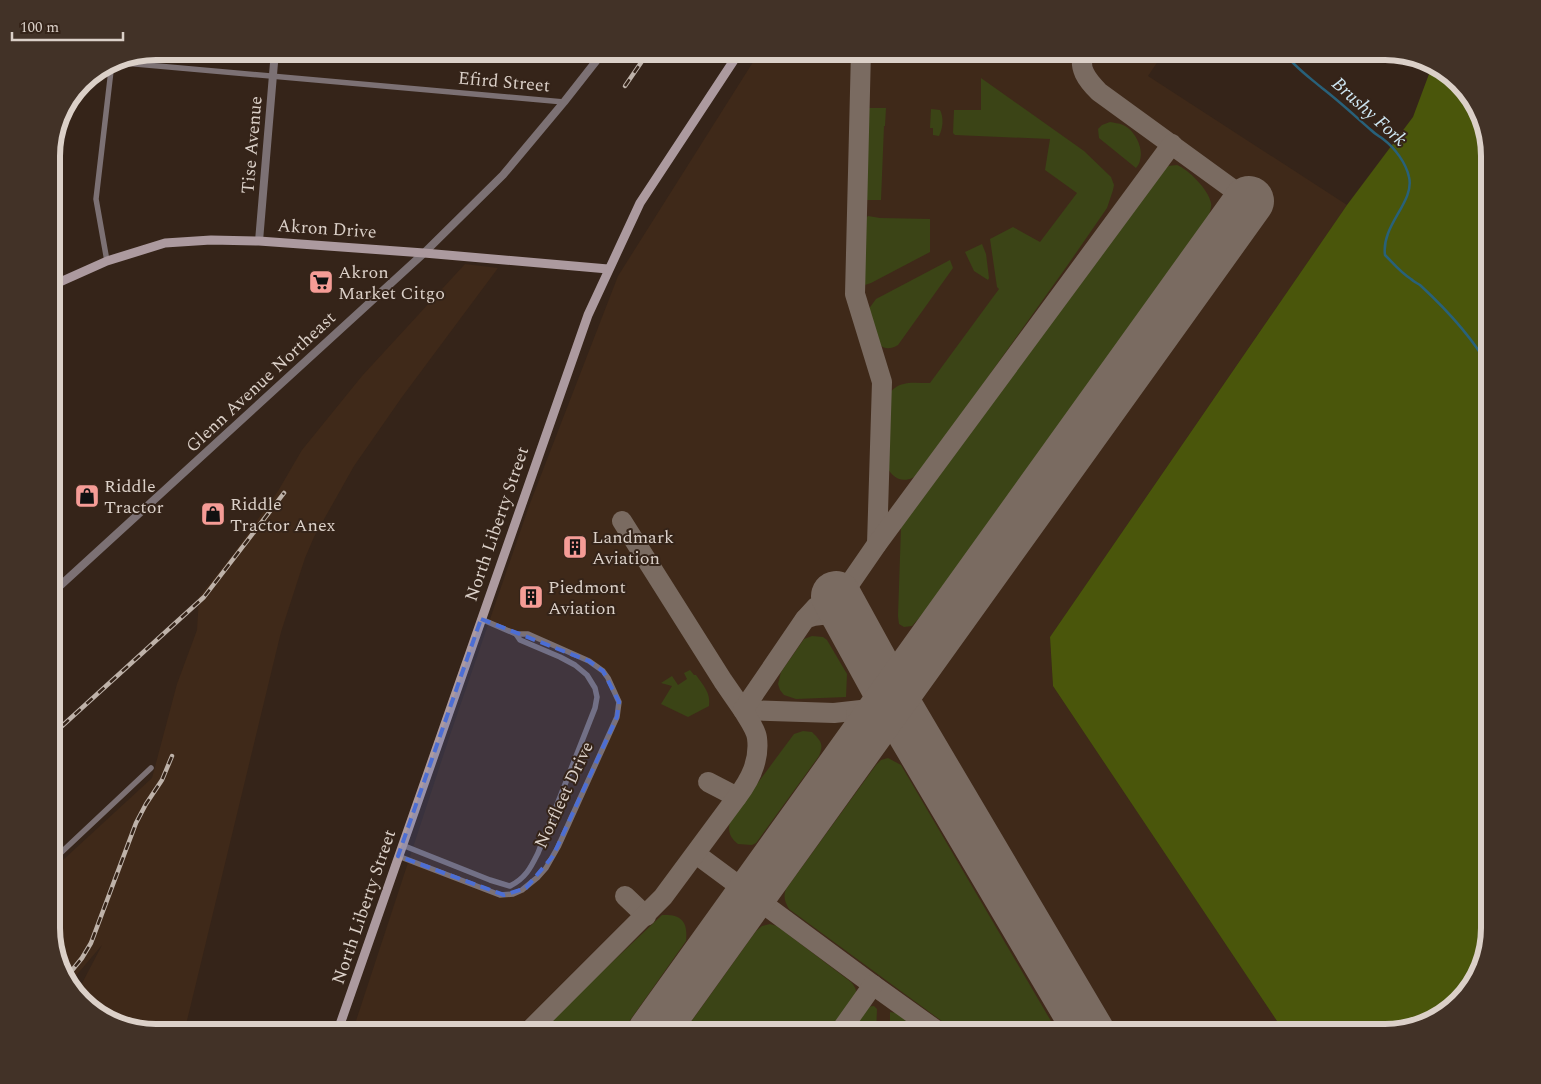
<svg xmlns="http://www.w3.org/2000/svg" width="1541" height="1084" viewBox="0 0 1541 1084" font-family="Spectral,serif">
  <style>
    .built { fill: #3f2919 }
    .green { fill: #3b4416 }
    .forest { fill: #4a560b }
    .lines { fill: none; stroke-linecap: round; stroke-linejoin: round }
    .stream { stroke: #28617a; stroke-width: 2.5 }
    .taxiway { stroke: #7a6b61; stroke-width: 20 }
    .runway { stroke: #7a6b61; stroke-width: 50 }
    .minor { stroke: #7c7174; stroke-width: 5.5 }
    .tertiary { stroke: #7c7174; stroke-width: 8 }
    .secondary { stroke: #ac9a9f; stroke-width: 9 }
    .rail-casing { stroke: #beb2a9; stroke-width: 4.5 }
    .rail { stroke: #352419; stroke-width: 2.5; stroke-dasharray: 8; stroke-linecap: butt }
    .marked { fill: #4c6ed4; fill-opacity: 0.2; stroke: #4c6ed4; stroke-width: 4; stroke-dasharray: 10 6; stroke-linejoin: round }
    .labels { text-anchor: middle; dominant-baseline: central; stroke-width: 4; stroke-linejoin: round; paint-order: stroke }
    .street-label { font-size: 18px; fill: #dbd0c8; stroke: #352419 }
    .poi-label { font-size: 18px; fill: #dbd0c8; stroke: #352419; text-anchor: start }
    .water-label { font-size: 19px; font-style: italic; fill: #cee6f2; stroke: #352419 }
    .rim { fill: none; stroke: #dbd0c8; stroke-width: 6 }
  </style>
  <rect width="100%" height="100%" fill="#352419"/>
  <g class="built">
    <path d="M760,51H1165L1148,76L1347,205L1050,637L1053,686L1285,1033H352L449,738L529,506L618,276Z"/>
    <path d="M465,264L498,268L402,397L354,466L314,537L305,558L281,632L184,1033H156L98,1015L77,993L102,945L69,984L65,980L51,934V871L152,778L177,684L197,630L199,597L234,553L278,491L302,450L362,376Z"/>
  </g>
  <g class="green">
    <path d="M981,78L1084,151L1111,177L1114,185L1113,190L1107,208L1067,266L921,471C907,487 889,480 885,460L886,399C896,379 912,383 930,383L999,289L997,287L990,239L1013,227L1040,242L1077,193L1045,170L1050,139L955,135L953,133L954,110H981Z"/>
    <path d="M867,108H886L885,126H884L881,200H863Z"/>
    <path d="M931,109L940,110C944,118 943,128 939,136L933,135V128H930Z"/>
    <path d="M1110,122C1114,123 1119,123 1123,125C1134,129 1144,148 1140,160C1140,163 1138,165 1136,168L1099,138L1098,129L1102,125Z"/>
    <path d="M1177,165C1188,169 1209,190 1211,203C1212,206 1210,211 1209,215L926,610L912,626L904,627L899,624L898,616L901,527L1154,178L1168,166Z"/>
    <path d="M868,216L880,218L930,219V252L871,283L865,285L862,284L864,220Z"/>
    <path d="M982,244L986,254L989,278L988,280L974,271L965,252Z"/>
    <path d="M950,260L953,268L898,345C875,359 872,325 868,310L876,299Z"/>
    <path d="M812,636L823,637L827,640L847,674L846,697L796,699L784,695L780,690L778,684L781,672L804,639Z"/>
    <path d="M690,670L694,675H696C703,685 711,693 709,706L688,717L661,704L672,686L661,683L672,676L678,685L687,679L684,673Z"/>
    <path d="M803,731L812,732C821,741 824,744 819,756L756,843L752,845L738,844C729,837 727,829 731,819L794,734Z"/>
    <path d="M888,758L901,765L1058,1033H958L789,909C785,902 783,897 786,889L876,765L881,760Z"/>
    <path d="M662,915C681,914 688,921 686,941L621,1033H537Z"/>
    <path d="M770,924L777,926L851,982C855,987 858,991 855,998L831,1033H683L756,931L762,926Z"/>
    <path d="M874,1006L877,1009L876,1033H846C854,1023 861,1006 874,1006Z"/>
    <path d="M890,1012L896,1013L922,1033H890Z"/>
  </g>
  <path class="forest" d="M1432,66L1443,69L1479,110L1490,156V928L1472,986L1431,1022L1385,1033H1285L1053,686L1050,637L1347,205L1413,117Z"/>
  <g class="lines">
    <path class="stream" d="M1283,51C1293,66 1309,77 1322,88C1339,101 1355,116 1371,130C1375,134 1379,136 1383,139C1395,148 1406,163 1409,177C1415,202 1381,225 1385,255C1393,263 1401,273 1411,279C1414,282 1417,283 1420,285C1446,309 1473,338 1490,369"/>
    <g class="taxiway">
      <path d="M861,51L855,294L882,382L877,544"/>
      <path d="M1085,51C1076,67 1088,81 1099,92L1249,201"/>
      <path d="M622,521L723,681L743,710L834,713L870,709L892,698"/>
      <path d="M805,619C825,610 837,617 854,629"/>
      <path d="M856,714C890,715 901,729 924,751"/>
      <path d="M708,782L737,797"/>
      <path d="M696,854L873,985L940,1033"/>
      <path d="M625,896L646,916"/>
      <path d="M527,1033L663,897L737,797C750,780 760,761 757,738C756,729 748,719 743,710L805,619L816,607L846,589L877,544L1172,144"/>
      <path d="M839,1033L873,985"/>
    </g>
    <g class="runway">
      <path d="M836,596L892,698L1090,1033"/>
      <path d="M652,1033L1249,201"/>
    </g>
    <g class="minor">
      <path d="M113,62L564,102"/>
      <path d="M107,261L96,199L112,62"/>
      <path d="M402,845L490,880L510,886C526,878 531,867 538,853L595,708L597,697L595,688L587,675L575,665L560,657L520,640L516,634"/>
      <path d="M398,856L500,895L513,894L522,890L538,877L546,868L558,847L617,717L619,702L608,678L603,671L589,661L528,634H516L481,619"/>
      <path d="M51,862L151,768"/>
    </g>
    <g class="tertiary">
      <path d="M259,241L275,51"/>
      <path d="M51,594L424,253L503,175L564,102L604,51"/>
    </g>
    <g class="secondary">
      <path d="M51,286L107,261L165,243L211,240L259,241L424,253L608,269"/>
      <path d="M337,1033L588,315L640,203L740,51"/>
    </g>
    <defs>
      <g id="rail">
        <path d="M625,86L649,51"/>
        <path d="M51,736L204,597L284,493"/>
        <path d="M65,979L82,958L91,943L136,823L146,804L162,780L172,756"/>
      </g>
    </defs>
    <use href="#rail" class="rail-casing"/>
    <use href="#rail" class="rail"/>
  </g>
  <path class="marked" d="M481,619L589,661L603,671L619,702L617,717L553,856L526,888L504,895L398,856Z"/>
  <defs>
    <symbol id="supermarket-square" viewBox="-11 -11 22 22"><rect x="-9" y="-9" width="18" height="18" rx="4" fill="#f59c96" stroke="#352419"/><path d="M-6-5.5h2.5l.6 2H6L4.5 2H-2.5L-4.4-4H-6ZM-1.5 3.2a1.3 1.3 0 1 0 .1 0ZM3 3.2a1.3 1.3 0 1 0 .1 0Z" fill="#111"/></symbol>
    <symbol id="shop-square" viewBox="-11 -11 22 22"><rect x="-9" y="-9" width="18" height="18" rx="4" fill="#f59c96" stroke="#352419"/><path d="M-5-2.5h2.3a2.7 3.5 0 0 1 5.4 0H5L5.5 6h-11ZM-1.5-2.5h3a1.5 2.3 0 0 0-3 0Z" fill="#111"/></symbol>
    <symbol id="building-square" viewBox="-11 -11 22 22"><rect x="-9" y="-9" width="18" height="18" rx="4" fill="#f59c96" stroke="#352419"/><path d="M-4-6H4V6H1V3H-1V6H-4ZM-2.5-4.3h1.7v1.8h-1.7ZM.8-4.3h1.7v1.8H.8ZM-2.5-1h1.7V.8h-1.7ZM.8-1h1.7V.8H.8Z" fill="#111"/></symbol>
  </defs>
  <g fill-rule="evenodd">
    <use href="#supermarket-square" x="307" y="268" width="28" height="28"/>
    <use href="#shop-square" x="73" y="482" width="28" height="28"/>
    <use href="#shop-square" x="199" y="500" width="28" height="28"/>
    <use href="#building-square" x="561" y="533" width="28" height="28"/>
    <use href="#building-square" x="517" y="583" width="28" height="28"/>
  </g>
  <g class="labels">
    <g class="street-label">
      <text transform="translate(504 82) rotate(5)">Efird Street</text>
      <text transform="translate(252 145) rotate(-85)">Tise Avenue</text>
      <text transform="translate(327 229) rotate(4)">Akron Drive</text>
      <text transform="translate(261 382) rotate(-43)">Glenn Avenue Northeast</text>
      <text transform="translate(497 524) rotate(-71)">North Liberty Street</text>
      <text transform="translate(564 795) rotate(-65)">Norfleet Drive</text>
      <text transform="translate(364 907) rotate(-71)">North Liberty Street</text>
    </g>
    <g class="poi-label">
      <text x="338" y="272">Akron<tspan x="338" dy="21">Market Citgo</tspan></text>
      <text x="104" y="486">Riddle<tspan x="104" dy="21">Tractor</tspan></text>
      <text x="230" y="504">Riddle<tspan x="230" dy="21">Tractor Anex</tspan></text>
      <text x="592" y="537">Landmark<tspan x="592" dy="21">Aviation</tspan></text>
      <text x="548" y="587">Piedmont<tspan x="548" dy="21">Aviation</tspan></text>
    </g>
    <g class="water-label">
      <text transform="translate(1369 112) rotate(42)">Brushy Fork</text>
    </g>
  </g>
  <path d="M0 0H1541V1084H0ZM156 60H1385A96 96 0 0 1 1481 156V928A96 96 0 0 1 1385 1024H156A96 96 0 0 1 60 928V156A96 96 0 0 1 156 60Z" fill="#423227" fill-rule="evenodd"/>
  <path class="rim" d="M156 60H1385A96 96 0 0 1 1481 156V928A96 96 0 0 1 1385 1024H156A96 96 0 0 1 60 928V156A96 96 0 0 1 156 60Z"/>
  <path d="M12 32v8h111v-8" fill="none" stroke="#dbd0c8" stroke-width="2.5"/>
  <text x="20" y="32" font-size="15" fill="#dbd0c8" stroke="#352419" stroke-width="4" paint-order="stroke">100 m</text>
</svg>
